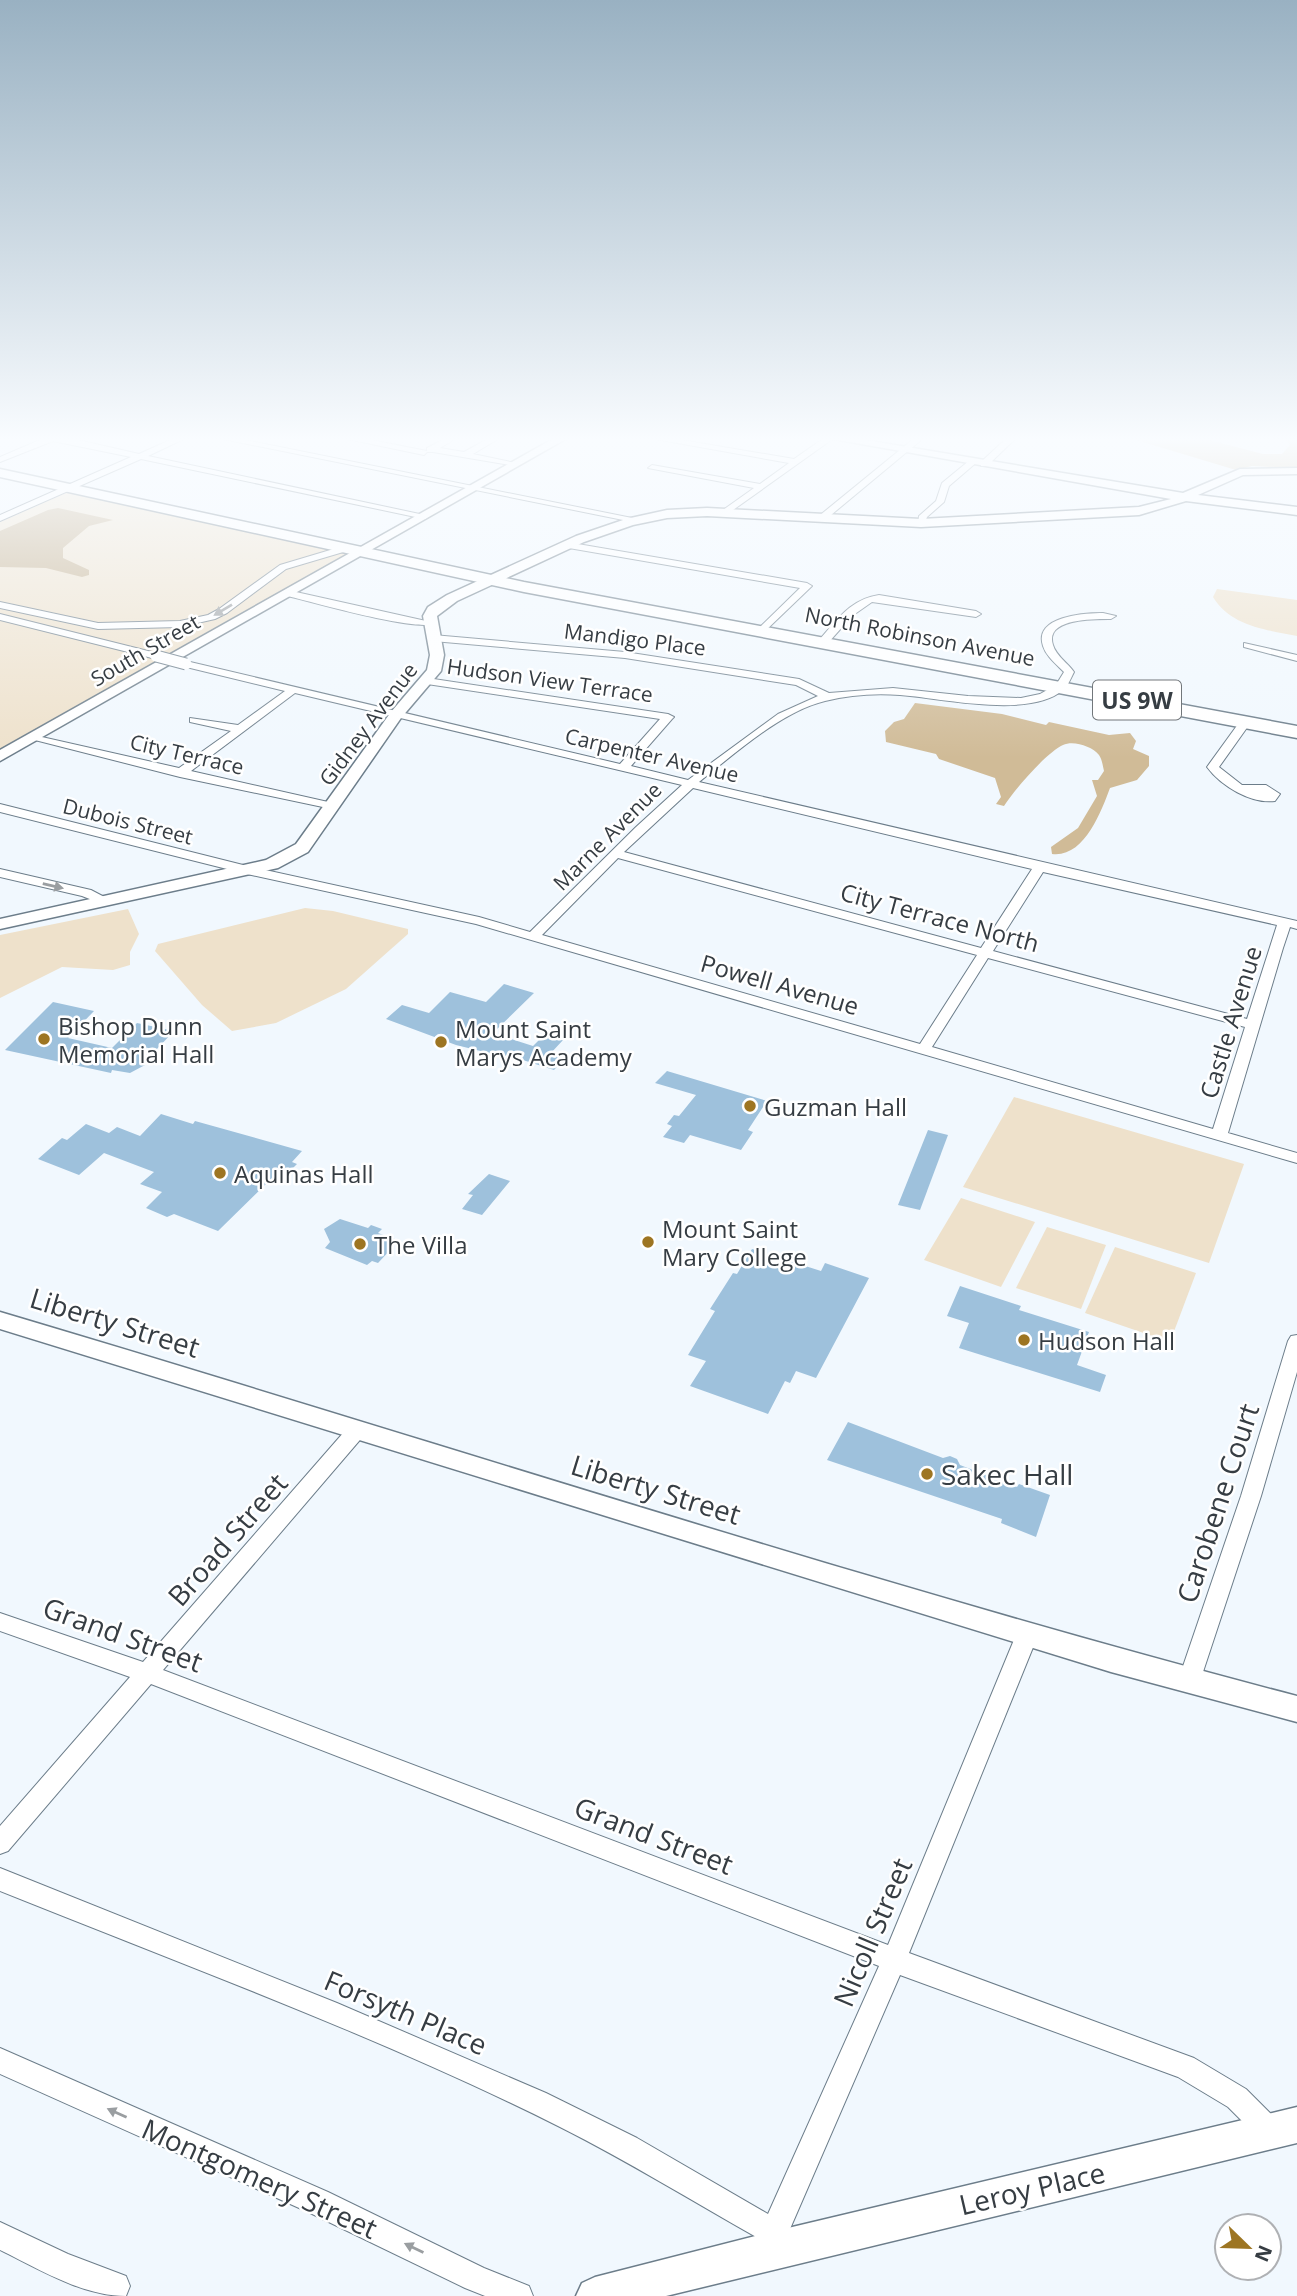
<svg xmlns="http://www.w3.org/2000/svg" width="1297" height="2296" viewBox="0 0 1297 2296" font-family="'Open Sans',sans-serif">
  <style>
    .green { fill: #eee1cb }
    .forest { fill: #d0bb97 }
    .water { fill: #c2ad8a }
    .building { fill: #9ec1dc }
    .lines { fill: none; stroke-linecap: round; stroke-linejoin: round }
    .minor-casing { stroke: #6c7d8a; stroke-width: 2 }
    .tertiary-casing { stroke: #6c7d8a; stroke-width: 3 }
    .trunk-casing { stroke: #6c7d8a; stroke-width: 3 }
    .minor { fill: #fff; fill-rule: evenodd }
    .tertiary { fill: #fff; fill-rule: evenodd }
    .trunk { fill: #fff; fill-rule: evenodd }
    .minor-bridge-casing { stroke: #6c7d8a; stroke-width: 13; stroke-linecap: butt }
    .minor-bridge { stroke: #fff; stroke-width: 11 }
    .oneway { fill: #9a9ea1 }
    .poi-dot { fill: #9d7522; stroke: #fff; stroke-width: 2.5 }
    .labels { text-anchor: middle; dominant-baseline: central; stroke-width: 5; stroke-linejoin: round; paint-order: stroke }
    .far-street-label { font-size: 21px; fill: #363d43; stroke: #fff }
    .shield { fill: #fff; stroke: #72777b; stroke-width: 2 }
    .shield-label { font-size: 23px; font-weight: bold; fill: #363d43 }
    .street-label { font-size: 24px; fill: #363d43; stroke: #fff }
    .poi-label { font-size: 24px; fill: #363d43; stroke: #fff; text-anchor: start }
    .near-street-label { font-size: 28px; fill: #363d43; stroke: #fff }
    .near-poi-label { font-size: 28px; fill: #363d43; stroke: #fff; text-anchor: start }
  </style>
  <rect width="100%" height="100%" fill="#f1f8fe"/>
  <g class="green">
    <path d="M70,491L352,553L0,752V522Z"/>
    <path d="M1217,589L1297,600V636C1267,630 1230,626 1213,597Z"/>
    <path d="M305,908L333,911L408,929V934L346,989L276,1023L232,1031L202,1005L155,951L158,944Z"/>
    <path d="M128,909L139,934L130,952V965L113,970L62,967L0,998V935Z"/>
    <path d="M1014,1097L1244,1164L1209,1263L963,1187Z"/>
    <path d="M961,1198L1035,1222L1001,1287L924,1260Z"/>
    <path d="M1047,1227L1106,1245L1081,1309L1016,1288Z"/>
    <path d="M1115,1247L1196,1273L1170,1342L1085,1313Z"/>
  </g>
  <g class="forest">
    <path d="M1123,436H1194L1263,454H1282L1290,445L1285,439L1297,436V468L1252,466L1236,470Z"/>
    <path d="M915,703L1002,714L1046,725L1049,722L1109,735L1130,733L1136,741L1133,749L1149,756V766L1137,780L1110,788C1101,812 1084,858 1052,854L1051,847L1078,828L1097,796L1092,780H1098L1104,771C1103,767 1102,759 1099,755C1092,746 1073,740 1063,745C1046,753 1015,789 1004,806L996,804L1001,797L995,778L939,759L936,754L886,742L885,731L894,722L904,719Z"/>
  </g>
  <path class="water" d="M58,508L113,520L89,526L63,548V558L89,570V575L82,577L46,568L0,567V531L48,510Z"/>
  <g class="building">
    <path d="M504,984L534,993L493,1033L533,1046L546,1033L564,1039L550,1054L564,1059L554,1070L507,1055L505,1057L456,1045L386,1019L402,1005L429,1013L450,992L486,1002Z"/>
    <path d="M53,1002L94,1011L68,1038L112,1048L137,1023L174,1031L156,1050L144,1047L145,1065L130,1073L112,1070L111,1073L5,1050Z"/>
    <path d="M667,1071L767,1101L748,1130L753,1132L741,1150L690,1135L684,1143L663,1137L672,1126L667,1124L674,1115L679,1116L696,1095L655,1083Z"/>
    <path d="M161,1114L193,1124L195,1121L302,1151L292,1162L297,1164L289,1172L280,1179L273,1177L218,1231L174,1214L167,1217L146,1208L162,1192L140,1184L154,1172L104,1153L79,1175L38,1159L62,1138L67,1140L86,1124L109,1133L117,1127L140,1136Z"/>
    <path d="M928,1130L948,1135L920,1210L898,1205Z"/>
    <path d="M489,1174L510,1181L482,1215L462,1209L473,1195L468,1194Z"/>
    <path d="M340,1219L368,1228L371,1225L382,1229L378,1233L395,1239L390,1246L393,1247L378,1263L372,1261L367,1265L325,1248L330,1242L324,1229Z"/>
    <path d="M752,1249L821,1271L825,1263L869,1278L816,1378L796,1371L790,1383L785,1381L768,1414L690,1386L706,1361L688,1355L715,1311L710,1309L733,1273L737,1274Z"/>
    <path d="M960,1286L1021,1306L1019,1310L1089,1332L1077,1365L1106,1375L1100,1392L959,1348L969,1323L947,1316Z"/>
    <path d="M848,1422L943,1458L950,1456L957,1459L960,1465L1017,1487L1019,1484L1050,1495L1036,1537L1001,1523L1002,1519L827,1460Z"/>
  </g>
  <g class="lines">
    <defs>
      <g id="minor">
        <path d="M49,436H61L139,454L179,436H190L148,456L429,516L425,519L141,459L0,521V515L131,457L53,441L0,462V457Z"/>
        <path d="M208,436H225L642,520L638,523Z"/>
        <path d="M333,436H351L427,451V448L450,436H460L440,448L464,452L493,436H503L473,454L520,464L516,466L433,452H427L424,455Z"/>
        <path d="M638,436H658L794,459L827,436L834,438L726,515L723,514V510L754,488L648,468L652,465L760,484L789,463Z"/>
        <path d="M917,436H926L825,520H819V516Z"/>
        <path d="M1009,436H1018L987,466H981V462Z"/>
        <path d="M970,460L977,462L949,486L944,502L927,517L924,525H918L919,516L936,501L942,483Z"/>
        <path d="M566,542L807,583L812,586L763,633L759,632V628L800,588L563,547L561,545Z"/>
        <path d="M347,545L350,546V550L286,569L227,613L215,619L180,627L98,629L0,608V602L98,623L180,621L208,615L219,609L280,565Z"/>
        <path d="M287,590L435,623C420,633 308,601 284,595V591Z"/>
        <path d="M879,595L976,611L981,614L976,617L872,602L852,616L828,643H820V639C838,619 851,599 879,595Z"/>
        <path d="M1103,613L1116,616L1111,619C1095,619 1044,618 1053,645C1056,656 1068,663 1074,672C1071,678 1068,686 1063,690C1029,719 941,698 900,695C875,693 849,695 825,701C782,711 733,755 699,782L1297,921V929L1290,927L1283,948L1228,1133L1297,1153V1163L476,924L247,874L0,812V804L247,866L479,917L530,932L636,827L682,785L295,693L191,771L337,804V810L180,777L27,738L33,735L179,768L231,731L190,722V718L238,725L285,691L182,666L181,664L186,661L620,764L660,719L427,684L422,681L427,678L668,714L674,717L672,719L631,766L688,780L778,714L818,696L796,685L625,658L433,641L428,638L433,635L625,652L799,679L829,693L893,688L968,696L1021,698L1040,694L1056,685L1064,672C1056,664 1046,656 1043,646C1033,616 1085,613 1103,613ZM693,788L1032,869L981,948L624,852ZM618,858L977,955L920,1044L542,935ZM1043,872L1277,925L1247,1019L993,951ZM988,958L1245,1027L1213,1129L932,1047Z"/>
        <path d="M0,614L160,654L161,656L156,659L0,620Z"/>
        <path d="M1244,643L1297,655V661L1244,647Z"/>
        <path d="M1245,719L1251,722L1219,767L1242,785H1266L1280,794L1275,801C1251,804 1221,786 1207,767L1241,720Z"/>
        <path d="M0,869L91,890L112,901L105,905L82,896L0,877Z"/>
        <path d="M1297,1335V1372L1261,1496L1200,1681L1197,1688L1189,1690L1181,1688L1178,1681L1241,1496L1288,1341L1291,1336Z"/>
        <path d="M358,1422L365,1424L367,1429L365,1434L163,1670L888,1945L1016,1635L1020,1629L1027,1626L1034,1629L1038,1635L909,1953L1194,2058L1246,2089L1279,2122L1283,2131L1279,2140L1270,2144L1261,2140L1228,2107L1178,2077L900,1975L780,2252L770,2256L760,2252L756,2242L758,2238C692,2201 628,2161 560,2127C381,2037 186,1966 0,1891V1868L337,2003L546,2093L637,2138L768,2214L879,1966L151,1684L8,1851L0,1854V1826L130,1677L0,1631V1613L143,1662L351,1424Z"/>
        <path d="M0,2048L328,2192L484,2268L529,2286L533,2296H485L465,2288L308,2212L0,2074Z"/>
        <path d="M0,2222L68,2254L126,2276L130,2286L126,2296C82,2296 39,2269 0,2250Z"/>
      </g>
      <g id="tertiary">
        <path d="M558,436H571L0,761V750Z"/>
        <path d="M816,436H841L1183,493L1240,469L1297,468V474L1243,475L1198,495L1297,507V515L1186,501L1139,515L921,527L707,516L667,518L633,525L584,542L457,601L437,616L444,655L441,671L401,718L308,852L278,868L0,929V919L266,860L296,844L391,712L427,670L430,655L423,616L428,607L447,595L576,536L626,519L667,510L707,508L921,519L1139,507L1171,499Z"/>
        <path d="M0,1312C432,1440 861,1582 1297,1696V1722L1111,1672L0,1329Z"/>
        <path d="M1297,2107V2143L666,2296H576L582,2283L595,2277L767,2233Z"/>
      </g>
      <path id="trunk" d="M0,469L524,582L1297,726V738L524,592L0,477Z"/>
    </defs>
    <use href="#minor" class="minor-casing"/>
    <use href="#tertiary" class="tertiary-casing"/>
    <use href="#trunk" class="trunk-casing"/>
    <use href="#minor" class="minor"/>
    <use href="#tertiary" class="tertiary"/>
    <use href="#trunk" class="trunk"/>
    <defs>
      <path id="minor-bridge" d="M156,656L186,664"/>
    </defs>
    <use href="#minor-bridge" class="minor-bridge-casing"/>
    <use href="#minor-bridge" class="minor-bridge"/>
  </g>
  <defs><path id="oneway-solid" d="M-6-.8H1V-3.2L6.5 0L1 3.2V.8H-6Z" transform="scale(1.75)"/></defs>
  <g class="oneway">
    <use href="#oneway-solid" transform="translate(223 610) rotate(149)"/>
    <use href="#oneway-solid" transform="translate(53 886) rotate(13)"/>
    <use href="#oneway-solid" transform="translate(117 2113) rotate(-156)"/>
    <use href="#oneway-solid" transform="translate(414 2248) rotate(-154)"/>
  </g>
  <linearGradient id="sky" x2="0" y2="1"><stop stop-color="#99b1c2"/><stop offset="0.58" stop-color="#f9fcff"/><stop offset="1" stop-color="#f9fcff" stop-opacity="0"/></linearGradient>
  <rect width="1297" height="758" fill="url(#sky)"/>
  <g class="poi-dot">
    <circle cx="44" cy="1039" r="7"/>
    <circle cx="441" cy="1042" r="7"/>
    <circle cx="750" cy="1106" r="7"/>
    <circle cx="220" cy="1173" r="7"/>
    <circle cx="648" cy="1242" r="7"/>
    <circle cx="360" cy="1244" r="7"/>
    <circle cx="1024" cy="1340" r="7"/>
    <circle cx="927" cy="1474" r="7"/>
  </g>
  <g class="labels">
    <g class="far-street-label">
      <text transform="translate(920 636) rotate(11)">North Robinson Avenue</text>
      <text transform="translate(635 639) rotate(7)">Mandigo Place</text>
      <text transform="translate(145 650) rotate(-30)">South Street</text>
      <text transform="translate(550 680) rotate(8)">Hudson View Terrace</text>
      <text transform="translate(368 724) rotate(-53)">Gidney Avenue</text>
      <text transform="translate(187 754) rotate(13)">City Terrace</text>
      <text transform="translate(652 755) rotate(13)">Carpenter Avenue</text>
      <text transform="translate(128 821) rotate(14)">Dubois Street</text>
      <text transform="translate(607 836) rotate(-45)">Marne Avenue</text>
    </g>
    <rect class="shield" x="1093" y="680.5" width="88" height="39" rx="5"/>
    <g class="shield-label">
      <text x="1137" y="700">US 9W</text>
    </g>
    <g class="street-label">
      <text transform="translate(940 917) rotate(15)">City Terrace North</text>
      <text transform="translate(780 984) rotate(16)">Powell Avenue</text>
      <text transform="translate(1230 1022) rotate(-73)">Castle Avenue</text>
    </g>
    <g class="poi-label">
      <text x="58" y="1025">Bishop Dunn<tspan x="58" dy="28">Memorial Hall</tspan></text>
      <text x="455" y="1028">Mount Saint<tspan x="455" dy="28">Marys Academy</tspan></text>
      <text x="764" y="1106">Guzman Hall</text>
      <text x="234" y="1173">Aquinas Hall</text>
      <text x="662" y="1228">Mount Saint<tspan x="662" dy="28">Mary College</tspan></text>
      <text x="374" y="1244">The Villa</text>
      <text x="1038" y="1340">Hudson Hall</text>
    </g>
    <g class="near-street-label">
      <text transform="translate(115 1322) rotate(17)">Liberty Street</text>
      <text transform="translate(656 1489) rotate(17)">Liberty Street</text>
      <text transform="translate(1217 1503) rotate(-72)">Carobene Court</text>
      <text transform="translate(227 1539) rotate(-49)">Broad Street</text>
      <text transform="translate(123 1634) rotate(20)">Grand Street</text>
      <text transform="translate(654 1835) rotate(21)">Grand Street</text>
      <text transform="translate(872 1932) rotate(-67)">Nicoll Street</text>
      <text transform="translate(406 2012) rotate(23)">Forsyth Place</text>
      <text transform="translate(260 2178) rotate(24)">Montgomery Street</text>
      <text transform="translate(1032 2188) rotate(-13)">Leroy Place</text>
    </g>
    <g class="near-poi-label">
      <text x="941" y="1474">Sakec Hall</text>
    </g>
  </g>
  <g transform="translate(1248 2247) rotate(113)"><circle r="33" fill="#ffffff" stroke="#afb1b4" stroke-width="2"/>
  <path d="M0-5L12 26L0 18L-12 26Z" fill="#9d7522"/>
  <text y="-10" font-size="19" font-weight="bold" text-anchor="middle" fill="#363d43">N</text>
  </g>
</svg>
